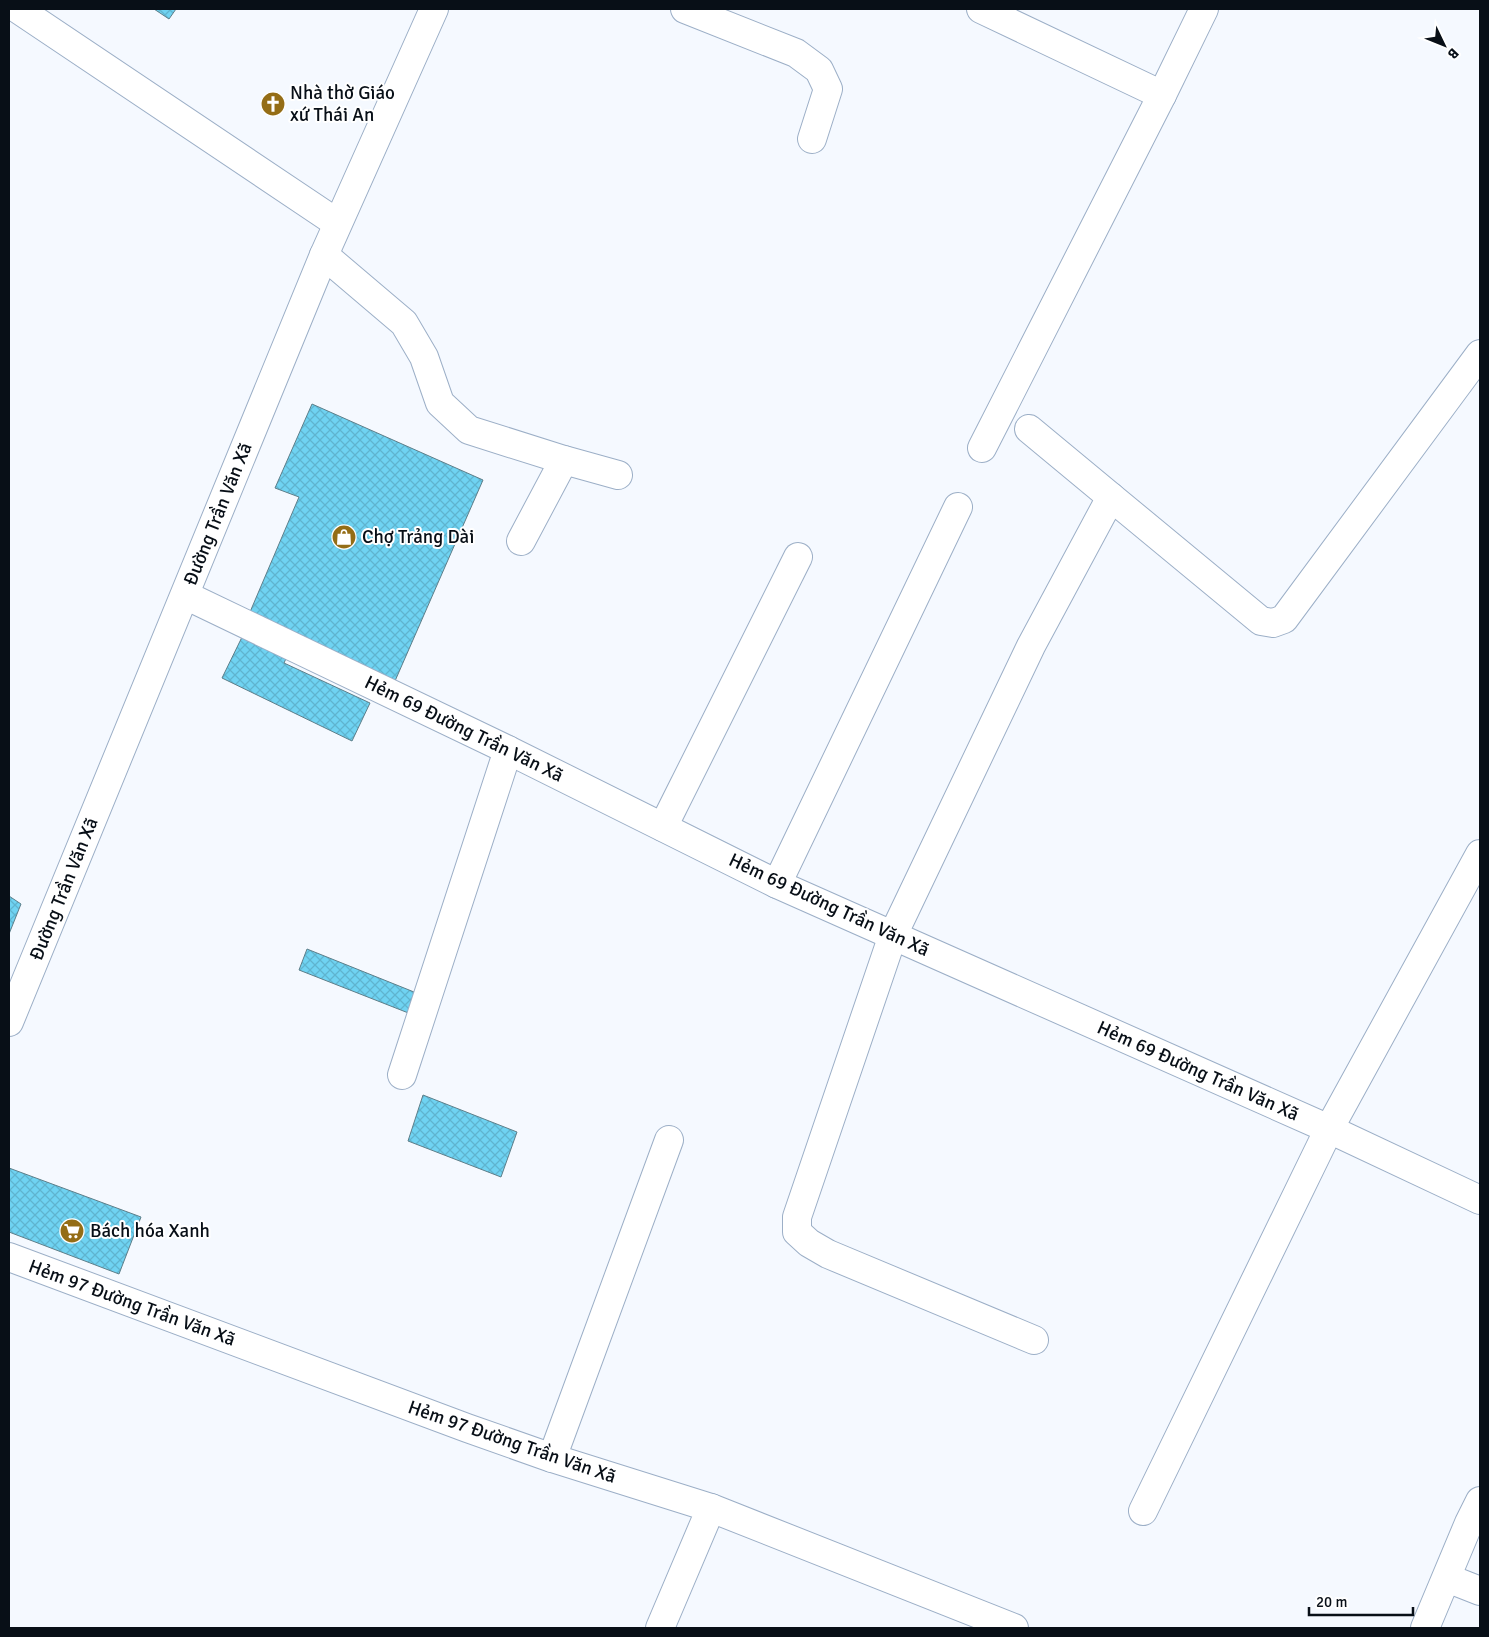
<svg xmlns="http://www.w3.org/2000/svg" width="1489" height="1637" viewBox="0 0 1489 1637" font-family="Signika,sans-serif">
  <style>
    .building { fill: url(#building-cross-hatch); stroke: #5d7e89 }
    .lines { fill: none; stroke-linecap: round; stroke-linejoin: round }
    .minor-casing { stroke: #9cafc7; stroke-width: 30 }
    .minor { stroke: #fff; stroke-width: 28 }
    .labels { text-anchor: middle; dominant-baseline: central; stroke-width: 4; stroke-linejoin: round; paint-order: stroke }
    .poi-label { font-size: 19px; fill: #080f17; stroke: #fff; text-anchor: start }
    .street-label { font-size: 19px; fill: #080f17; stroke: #fff }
  </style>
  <defs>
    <pattern id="building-cross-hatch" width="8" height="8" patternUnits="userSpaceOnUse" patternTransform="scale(1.25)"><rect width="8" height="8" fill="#6fd3f2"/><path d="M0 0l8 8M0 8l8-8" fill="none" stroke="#5fb4cf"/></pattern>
  </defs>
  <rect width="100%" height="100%" fill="#f5f9ff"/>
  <g class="building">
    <path d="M154,9H176L169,19Z"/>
    <path d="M312,404L483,480L395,681L250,612L299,497L275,488Z"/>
    <path d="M244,633L288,654L284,663L370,703L352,741L222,678Z"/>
    <path d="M9,896L21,904L9,934Z"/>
    <path d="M307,949L419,994L411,1014L299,970Z"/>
    <path d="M423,1095L517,1132L501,1177L408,1141Z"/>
    <path d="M9,1168L141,1217L119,1274L9,1232Z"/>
  </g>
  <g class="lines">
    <defs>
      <g id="minor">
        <path d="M18,9L337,223"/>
        <path d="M685,9L796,53L819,70L828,89L812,139"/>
        <path d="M981,9L1162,95"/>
        <path d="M324,255L404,323L424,357L440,403L469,430L564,460L618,475"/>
        <path d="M1029,429L1111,497"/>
        <path d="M982,448L1162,95L1204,9"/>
        <path d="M521,541L564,460"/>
        <path d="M185,595L508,750L777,884L1329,1129L1480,1200"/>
        <path d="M663,827L798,557"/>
        <path d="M777,884L958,507"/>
        <path d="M9,1022L324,255L434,9"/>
        <path d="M402,1075L508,750"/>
        <path d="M9,1257L467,1428L552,1458L711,1508L1014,1628"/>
        <path d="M1034,1340L828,1254L809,1243L797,1232V1217L893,935L1031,646L1111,497L1261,621L1273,623L1284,619L1480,354"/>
        <path d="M552,1458L669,1140"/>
        <path d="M1143,1511L1329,1129L1480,854"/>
        <path d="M1447,1578L1480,1591"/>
        <path d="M660,1628L711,1508"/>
        <path d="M1425,1628L1469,1523L1480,1501"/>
      </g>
    </defs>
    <use href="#minor" class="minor-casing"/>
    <use href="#minor" class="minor"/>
  </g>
  <defs>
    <symbol id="church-disc" viewBox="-11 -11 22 22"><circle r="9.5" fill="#946d16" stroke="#fff"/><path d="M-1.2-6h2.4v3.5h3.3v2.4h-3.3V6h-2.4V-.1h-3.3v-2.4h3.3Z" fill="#fff"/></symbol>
    <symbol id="shop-disc" viewBox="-11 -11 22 22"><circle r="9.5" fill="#946d16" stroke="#fff"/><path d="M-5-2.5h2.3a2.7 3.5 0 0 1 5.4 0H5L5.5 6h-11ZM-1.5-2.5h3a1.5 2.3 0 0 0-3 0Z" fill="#fff"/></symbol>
    <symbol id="supermarket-disc" viewBox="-11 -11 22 22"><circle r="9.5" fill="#946d16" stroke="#fff"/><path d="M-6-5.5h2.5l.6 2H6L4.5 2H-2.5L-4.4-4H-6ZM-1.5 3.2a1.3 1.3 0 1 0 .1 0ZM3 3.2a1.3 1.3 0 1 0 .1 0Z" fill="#fff"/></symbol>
  </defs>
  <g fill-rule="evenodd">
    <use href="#church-disc" x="259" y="90" width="28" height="28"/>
    <use href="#shop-disc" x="330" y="523" width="28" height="28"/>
    <use href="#supermarket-disc" x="58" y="1217" width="28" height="28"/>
  </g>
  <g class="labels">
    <g class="poi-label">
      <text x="290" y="93">Nhà thờ Giáo<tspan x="290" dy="22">xứ Thái An</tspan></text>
      <text x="362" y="537">Chợ Trảng Dài</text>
      <text x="90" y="1231">Bách hóa Xanh</text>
    </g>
    <g class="street-label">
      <text transform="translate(218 514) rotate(-68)">Đường Trần Văn Xã</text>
      <text transform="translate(464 729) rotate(26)">Hẻm 69 Đường Trần Văn Xã</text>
      <text transform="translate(64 889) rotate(-68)">Đường Trần Văn Xã</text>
      <text transform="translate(829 905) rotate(25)">Hẻm 69 Đường Trần Văn Xã</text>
      <text transform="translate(1198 1071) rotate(24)">Hẻm 69 Đường Trần Văn Xã</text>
      <text transform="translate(132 1303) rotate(20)">Hẻm 97 Đường Trần Văn Xã</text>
      <text transform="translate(512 1442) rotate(19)">Hẻm 97 Đường Trần Văn Xã</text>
    </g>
  </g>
  <rect width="1489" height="1637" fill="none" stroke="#080f17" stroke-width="20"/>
  <g transform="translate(1444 45) rotate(133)" stroke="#ffffff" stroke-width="4" paint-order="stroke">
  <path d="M0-4L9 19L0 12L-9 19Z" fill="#080f17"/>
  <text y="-8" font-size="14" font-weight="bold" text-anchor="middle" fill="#080f17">B</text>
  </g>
  <path d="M1309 1607v8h104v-8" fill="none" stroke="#080f17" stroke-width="2.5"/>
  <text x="1316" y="1607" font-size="15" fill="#080f17" stroke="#ffffff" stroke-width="4" paint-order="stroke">20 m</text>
</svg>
